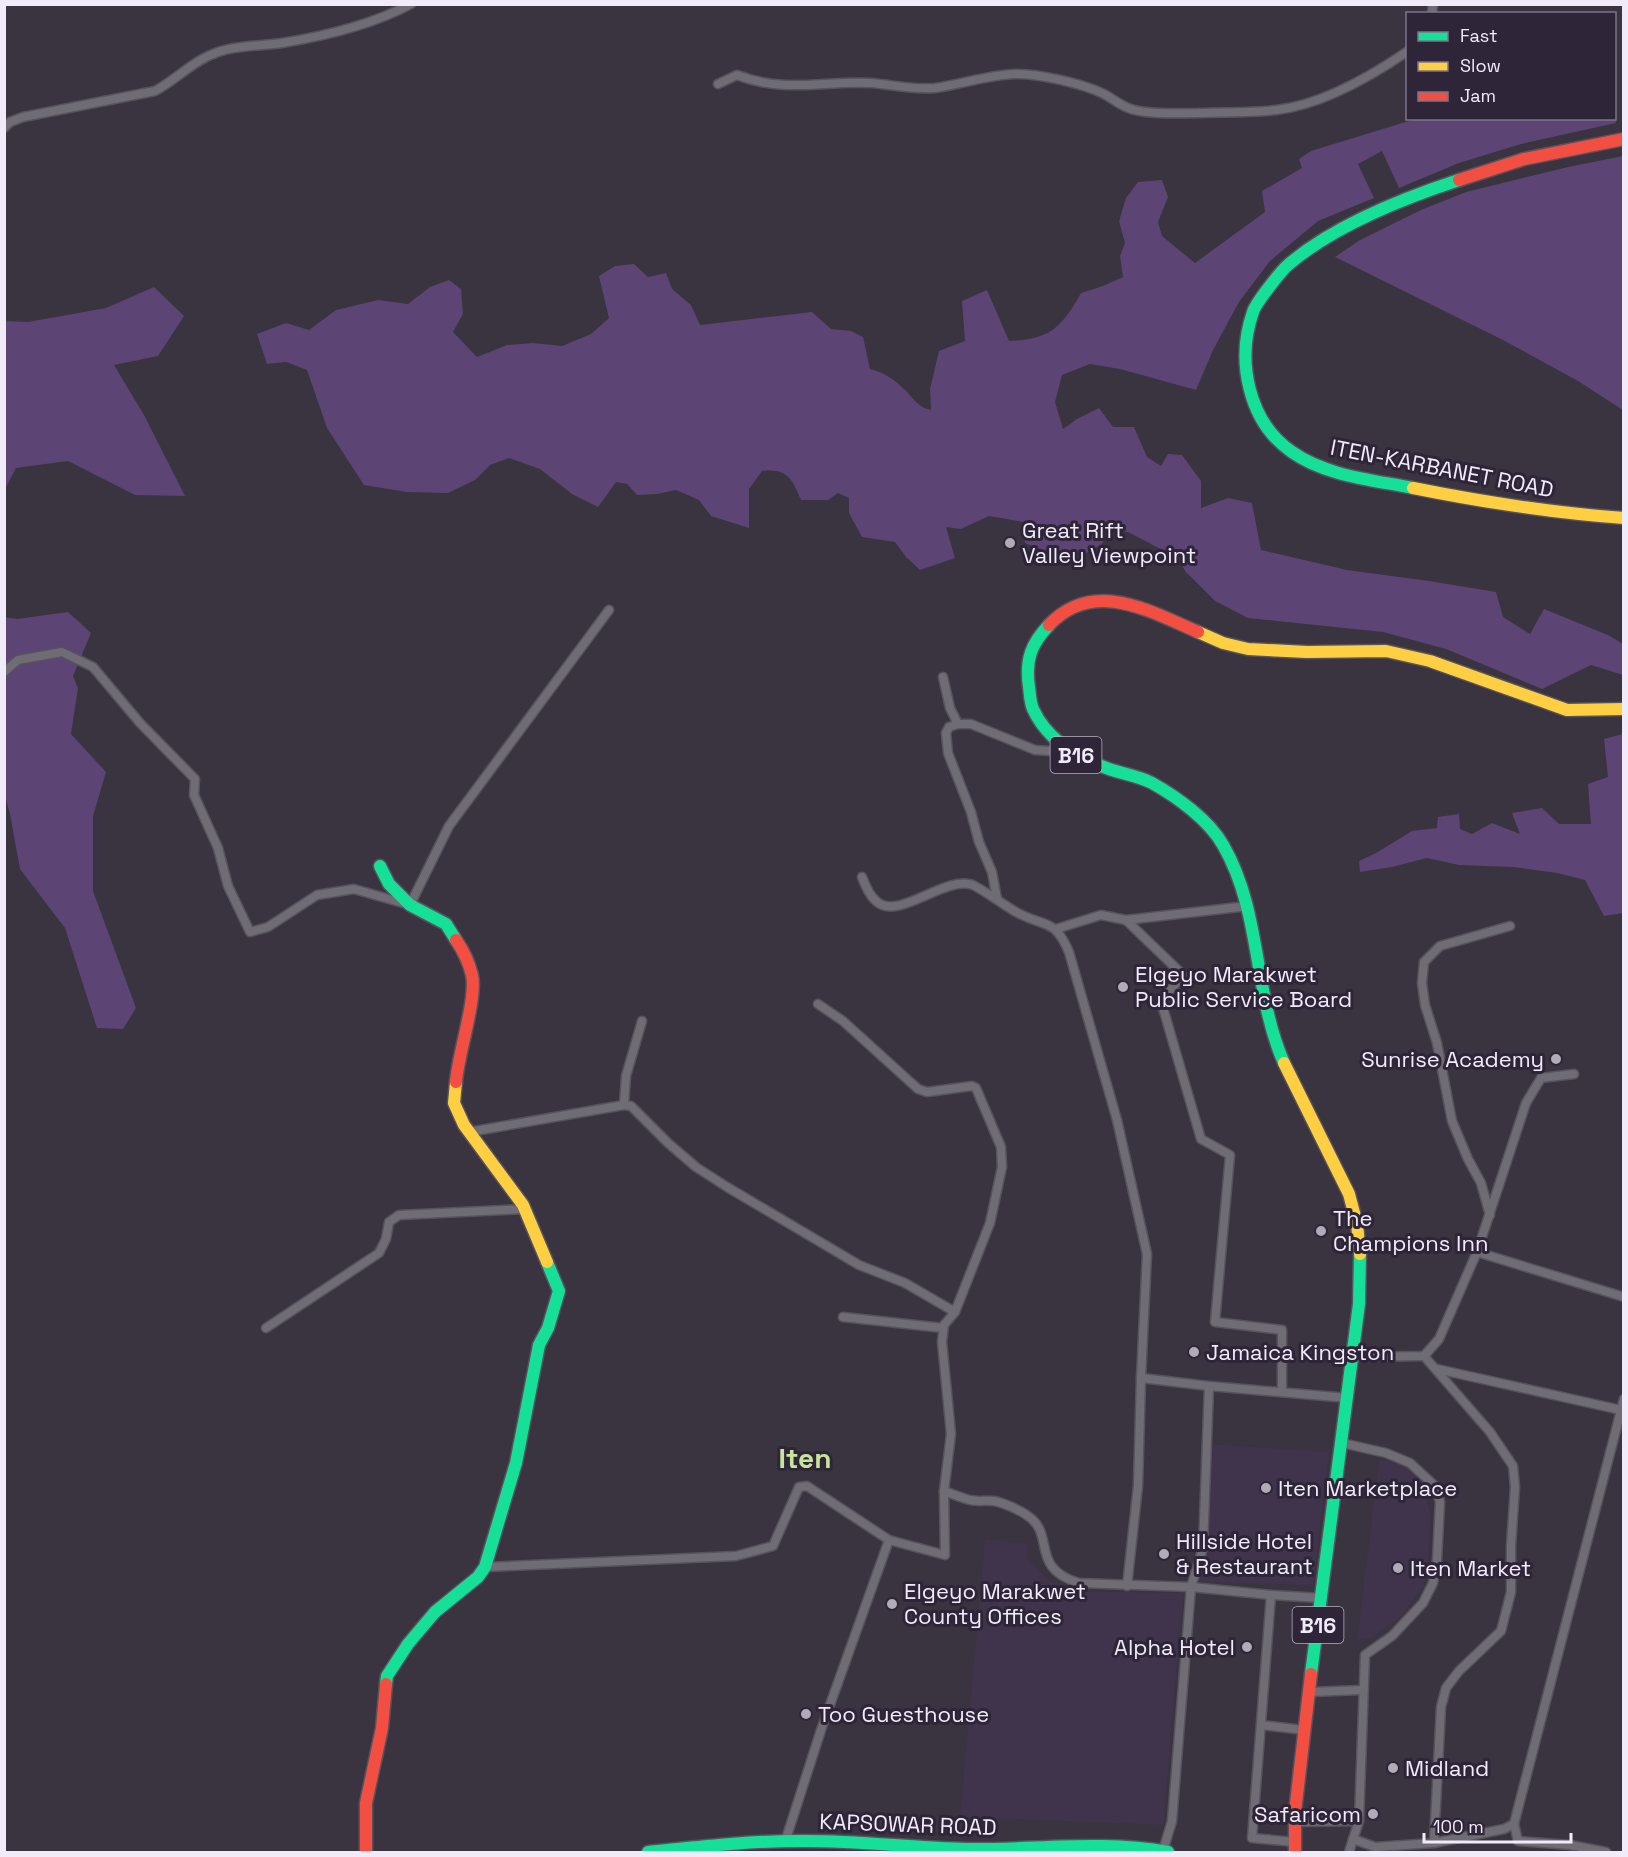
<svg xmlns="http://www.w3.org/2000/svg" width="1628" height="1857" viewBox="0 0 1628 1857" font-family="'Space Grotesk',sans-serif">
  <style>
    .built { fill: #3f344c }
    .green { fill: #5c4474 }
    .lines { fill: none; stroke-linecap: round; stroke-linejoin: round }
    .street-casing { stroke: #57525c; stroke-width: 11 }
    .fast-casing { stroke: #57525c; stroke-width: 15 }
    .slow-casing { stroke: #57525c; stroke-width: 15 }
    .jam-casing { stroke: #57525c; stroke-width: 15 }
    .street { stroke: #706c75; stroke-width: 8 }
    .fast { stroke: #16e098; stroke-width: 12 }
    .slow { stroke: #ffcf43; stroke-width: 12 }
    .jam { stroke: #f24e42; stroke-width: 12 }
    .poi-dot { fill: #b1abb8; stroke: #2f2539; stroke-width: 2 }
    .labels { text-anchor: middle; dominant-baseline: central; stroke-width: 6; stroke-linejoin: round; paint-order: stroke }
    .shield { fill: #2f2539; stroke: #b7b0bf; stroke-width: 1.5 }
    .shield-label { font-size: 21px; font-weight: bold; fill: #f1ebf9 }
    .street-label { font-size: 22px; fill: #f1ebf9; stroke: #2f2539 }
    .poi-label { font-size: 22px; fill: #f1ebf9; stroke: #2f2539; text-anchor: start }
    .district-label { font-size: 28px; font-weight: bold; fill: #c8e49b; stroke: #2f2539 }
  </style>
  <rect width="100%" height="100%" fill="#39343f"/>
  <g class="built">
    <path d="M1209,1444L1329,1452L1313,1585L1199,1582L1206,1525Z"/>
    <path d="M1379,1460L1397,1463L1416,1472L1423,1484L1431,1518L1428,1562L1424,1585L1402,1615L1372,1638L1357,1640Z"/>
    <path d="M985,1539L1027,1544L1028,1560L1047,1579L1079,1591L1184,1593L1171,1730L1164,1825L960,1817Z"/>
  </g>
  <g class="green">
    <path d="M1615,114L1616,123L1521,144L1459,163L1399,188L1382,151L1358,164L1374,198L1318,221L1270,261L1239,302L1213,350L1196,390L1120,369L1090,364L1062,375L1055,402L1063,429L1077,419L1099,408L1113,427H1134L1147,457L1161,466L1168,454L1182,455L1201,481V508L1228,498L1252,503L1261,550L1347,570L1429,581L1496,592L1503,617L1530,634L1544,609L1608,635L1623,644V675L1591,665L1542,689L1446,649L1383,632L1248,618L1215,601L1185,571L1178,558L1128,532L1109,530L1102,544L1073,561L1025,543L1024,522L989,516L961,529L946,527L955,558L920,570L906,557L895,542L862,537L849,513V498L838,493L828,500H801C792,479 788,468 762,471L749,489V528L711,516L699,500L676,490L657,494L637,495L627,484L616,482L598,507L572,494L540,469L509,458L490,465L475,480L448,493L407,492L364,485L327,428L307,370L286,362L267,364L257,334L286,323L309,330L336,310L378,300L408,304L430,287L449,280L461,289L463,314L453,332L477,357L507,345L533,343L562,346L591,334L609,318L599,276L615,266L634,264L648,277L666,273L672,289L691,305L700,325L812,312L831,329L851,331L863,337L870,369C883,372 894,379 904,389C913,397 918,408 931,410L930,389L939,351L965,341L962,301L987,290L1009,341C1051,339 1061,328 1081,293L1103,286L1123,277L1120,256L1125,243L1119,221L1126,198L1138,182L1162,180L1168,197L1158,222L1162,236L1195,263L1265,212L1262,191L1302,168L1299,159L1311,151L1412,120V119L1614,118Z"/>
    <path d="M1623,156V410L1578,381L1503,340L1335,257L1360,240L1421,210L1466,192L1568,167Z"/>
    <path d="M154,287L184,316L158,356L114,365L144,415L185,496L135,495L68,461L16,468L5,489V321L28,322L106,308Z"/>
    <path d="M68,612L91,633L73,676L78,688L71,734L106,772L93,816V891L136,1008L123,1029L97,1028L65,928L20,869L10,814L5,796L4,617L17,619Z"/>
    <path d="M1623,734V913L1604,916L1585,880L1557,873L1513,867L1459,865L1427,858L1392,867L1360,872L1359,861L1376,853L1412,831L1437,828L1438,817L1459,814L1460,829L1472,834L1492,823L1520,834L1512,813L1542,808L1559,824H1591L1588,784L1608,777L1604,739Z"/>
  </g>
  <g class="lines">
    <defs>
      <g id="street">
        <path d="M1432,14L1433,4"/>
        <path d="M718,84L737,75C786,94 823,80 872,83C893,85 914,90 935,88C962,84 988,75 1015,74C1037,73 1084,84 1104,94C1113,99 1121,106 1131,109C1150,115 1180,113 1199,113C1225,112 1251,113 1276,110C1322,105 1370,77 1408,51"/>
        <path d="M4,128L10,122L23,117L155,91C177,79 194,60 218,52C237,45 262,46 282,43C325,36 372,25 411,4"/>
        <path d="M4,672L18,660L62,652L93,667L140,723L195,779L194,795L218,848L228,886L250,932L268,927L317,895L354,889L410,905L449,826L609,610"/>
        <path d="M943,677L950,708L958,724"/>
        <path d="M862,877C865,885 869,895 876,901C898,922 944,875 973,885C988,893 1001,903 1016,912C1045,928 1054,917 1069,952L1117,1120L1147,1254L1141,1378L1138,1486L1127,1586"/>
        <path d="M997,899L992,872L979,842L971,812L948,753L946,733L949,727L958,724H971L1035,750L1050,751L1062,745"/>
        <path d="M1126,920L1183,975L1161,1001L1201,1139L1230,1155L1215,1322L1282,1330V1392"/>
        <path d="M1056,929L1101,915L1126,920L1248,906"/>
        <path d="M818,1004L843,1021L918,1089L927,1092L972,1086L976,1088L1001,1147L1002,1167L990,1223L955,1312L944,1325L942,1342L951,1434L944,1491C953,1494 961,1498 970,1500C978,1502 986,1500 994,1501C1004,1503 1020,1510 1028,1516C1056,1535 1029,1568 1079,1583L1191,1587L1271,1595L1322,1598"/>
        <path d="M642,1021L626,1076L624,1105L631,1106L668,1143L696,1167L727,1187L859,1265L905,1283L955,1312"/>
        <path d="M469,1132L624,1105"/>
        <path d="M1490,1215L1481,1183L1468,1159L1452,1121L1437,1043L1425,1005L1422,983L1424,962L1440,946L1510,926"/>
        <path d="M1477,1252L1526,1103L1541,1078L1574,1074"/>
        <path d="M843,1317L943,1328"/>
        <path d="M266,1328L379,1253L386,1239L389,1222L399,1215L525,1209"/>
        <path d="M1424,1356L1490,1432L1513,1466L1515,1487L1511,1546V1592L1501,1631L1459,1671L1446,1688L1441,1707L1434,1843"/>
        <path d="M1353,1357L1424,1356L1439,1339L1477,1252L1624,1297"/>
        <path d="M1437,1369L1621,1410"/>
        <path d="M1141,1378L1209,1386"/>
        <path d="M1342,1443L1386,1453L1410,1463L1436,1487L1440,1502L1437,1560L1433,1583L1423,1603L1392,1636L1365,1655L1359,1821L1349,1852"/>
        <path d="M889,1540L945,1555L944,1491"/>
        <path d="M485,1567L736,1556L773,1546L799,1487L807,1486L889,1540L821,1730L785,1842"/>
        <path d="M1271,1595L1252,1838L1295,1842"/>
        <path d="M1310,1692L1362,1690"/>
        <path d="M1261,1725L1304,1730"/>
        <path d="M1295,1822L1359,1821"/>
        <path d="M1514,1824L1518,1841L1570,1845L1606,1852"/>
        <path d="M1353,1839L1375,1847L1434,1843L1504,1829L1514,1824L1624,1399"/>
        <path d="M1163,1851L1172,1821L1191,1587L1203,1548L1209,1386L1348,1398"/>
      </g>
      <g id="fast">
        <path d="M1413,488C1373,480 1326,476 1292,452C1248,422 1236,360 1253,312C1255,304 1281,271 1288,265C1332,227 1404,198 1459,180"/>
        <path d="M1049,625C1031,644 1025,660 1029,687C1030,694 1030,702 1033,709C1047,740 1078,758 1109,769C1123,774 1139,776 1152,783C1177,797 1209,820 1223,845C1262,912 1253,993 1284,1063"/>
        <path d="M380,866L389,884L410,905L446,924L456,940"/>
        <path d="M1311,1674L1359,1304L1360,1254"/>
        <path d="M386,1684L387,1676L408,1644L435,1612L478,1577L485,1567L516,1463L539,1345L548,1328L559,1291L547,1262"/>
        <path d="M648,1852C698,1847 748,1841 798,1841C855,1840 911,1848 967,1849C1035,1850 1101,1840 1168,1852"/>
      </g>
      <g id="slow">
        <path d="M1413,488C1483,502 1553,513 1624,518"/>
        <path d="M1198,632L1223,643L1248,649L1307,652L1386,651L1430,661L1567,710L1624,709"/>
        <path d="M1284,1063L1349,1194L1357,1224L1360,1254"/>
        <path d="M456,1082L454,1103L464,1125L523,1205L547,1262"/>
      </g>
      <g id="jam">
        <path d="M1459,180L1524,159L1624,139"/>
        <path d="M1049,625C1094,578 1149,611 1198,632"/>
        <path d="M456,1082C458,1054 477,999 472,975C469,963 463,950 456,940"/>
        <path d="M366,1852V1803L382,1728L386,1684"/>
        <path d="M1295,1852V1812L1311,1674"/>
      </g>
    </defs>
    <use href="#street" class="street-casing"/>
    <use href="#fast" class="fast-casing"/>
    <use href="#slow" class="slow-casing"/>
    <use href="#jam" class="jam-casing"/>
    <use href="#street" class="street"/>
    <use href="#fast" class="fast"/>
    <use href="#slow" class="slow"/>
    <use href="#jam" class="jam"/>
  </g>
  <g class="poi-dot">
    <circle cx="1010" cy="543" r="6"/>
    <circle cx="1123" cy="987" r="6"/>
    <circle cx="1556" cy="1059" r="6"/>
    <circle cx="1321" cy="1231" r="6"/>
    <circle cx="1194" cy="1352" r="6"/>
    <circle cx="1266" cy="1488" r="6"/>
    <circle cx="1164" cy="1554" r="6"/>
    <circle cx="1398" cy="1568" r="6"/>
    <circle cx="892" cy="1604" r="6"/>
    <circle cx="1247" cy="1647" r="6"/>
    <circle cx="806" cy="1714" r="6"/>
    <circle cx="1393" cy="1768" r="6"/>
    <circle cx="1373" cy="1814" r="6"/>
  </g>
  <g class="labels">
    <g class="shield">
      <rect x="1050.5" y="737" width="51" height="36" rx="4.5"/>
      <rect x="1292.5" y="1607" width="51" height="36" rx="4.5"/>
    </g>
    <g class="shield-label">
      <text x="1076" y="755">B16</text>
      <text x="1318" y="1625">B16</text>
    </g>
    <g class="street-label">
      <text transform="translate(1442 468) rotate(11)">ITEN-KARBANET ROAD</text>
      <text transform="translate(908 1824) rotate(2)">KAPSOWAR ROAD</text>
    </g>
    <g class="poi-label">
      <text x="1022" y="530">Great Rift<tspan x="1022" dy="25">Valley Viewpoint</tspan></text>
      <text x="1135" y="974">Elgeyo Marakwet<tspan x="1135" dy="25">Public Service Board</tspan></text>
      <text x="1544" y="1059" text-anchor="end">Sunrise Academy</text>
      <text x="1333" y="1218">The<tspan x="1333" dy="25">Champions Inn</tspan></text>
      <text x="1206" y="1352">Jamaica Kingston</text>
      <text x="1278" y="1488">Iten Marketplace</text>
      <text x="1176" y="1541">Hillside Hotel<tspan x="1176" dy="25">&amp; Restaurant</tspan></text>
      <text x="1410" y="1568">Iten Market</text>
      <text x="904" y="1591">Elgeyo Marakwet<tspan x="904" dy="25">County Offices</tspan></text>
      <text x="1235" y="1647" text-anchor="end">Alpha Hotel</text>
      <text x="818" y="1714">Too Guesthouse</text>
      <text x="1405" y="1768">Midland</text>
      <text x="1361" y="1814" text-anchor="end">Safaricom</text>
    </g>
    <g class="district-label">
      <text x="805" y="1458">Iten</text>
    </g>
  </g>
  <rect width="1628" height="1857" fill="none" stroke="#f1ebf9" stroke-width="12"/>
  <rect x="1406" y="12" width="210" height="108" fill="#2f2539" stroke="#7d7486" stroke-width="1.5"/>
  <rect x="1418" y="32" width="30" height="9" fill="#16e098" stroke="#7d7486" stroke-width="1.5"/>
  <text x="1460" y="42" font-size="18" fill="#f1ebf9">Fast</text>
  <rect x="1418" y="62" width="30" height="9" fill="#ffcf43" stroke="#7d7486" stroke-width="1.5"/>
  <text x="1460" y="72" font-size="18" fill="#f1ebf9">Slow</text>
  <rect x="1418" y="92" width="30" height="9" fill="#f24e42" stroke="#7d7486" stroke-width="1.5"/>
  <text x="1460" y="102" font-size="18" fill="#f1ebf9">Jam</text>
  <path d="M1424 1833v9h147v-9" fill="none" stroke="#f1ebf9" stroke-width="3"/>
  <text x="1433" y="1833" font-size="18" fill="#f1ebf9" stroke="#2f2539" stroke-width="4.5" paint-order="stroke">100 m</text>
</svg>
